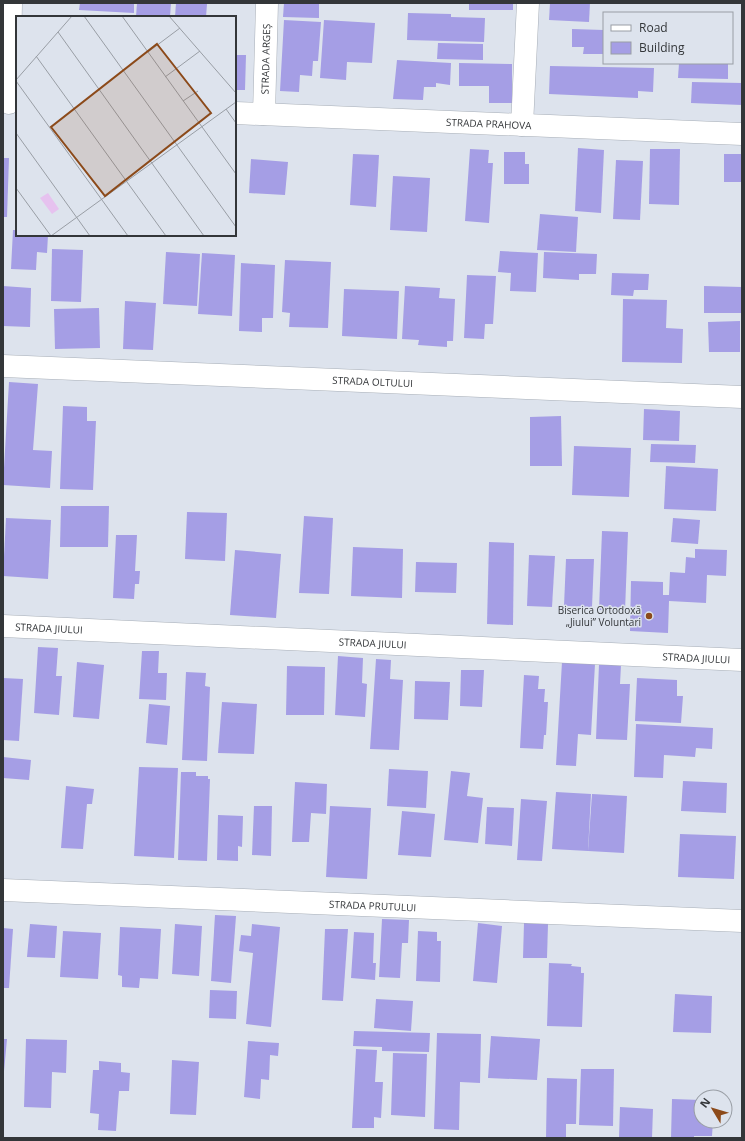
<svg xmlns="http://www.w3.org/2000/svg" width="745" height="1141" viewBox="0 0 745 1141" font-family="'Open Sans',sans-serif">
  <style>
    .building { fill: #a59ee5 }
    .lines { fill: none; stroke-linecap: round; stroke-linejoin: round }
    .minor-casing { stroke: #a7aeb7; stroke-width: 23 }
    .minor { stroke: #fff; stroke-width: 22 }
    .poi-dot { fill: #8c4a1a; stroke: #dde3ed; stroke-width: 1.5 }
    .labels { text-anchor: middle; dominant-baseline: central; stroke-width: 3; stroke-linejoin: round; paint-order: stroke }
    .street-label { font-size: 10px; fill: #333639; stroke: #dde3ed }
    .poi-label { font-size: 10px; fill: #333639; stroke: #dde3ed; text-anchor: end }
    .inset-road { fill: none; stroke: #999ea5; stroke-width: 1 }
    .view { fill: #8c4a1a; fill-opacity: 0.15; stroke: #8c4a1a; stroke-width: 2 }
    .inset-edge { fill: none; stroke: #333639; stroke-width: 2 }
  </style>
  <rect width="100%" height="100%" fill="#dde3ed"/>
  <g class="building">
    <path d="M80,3H134V13L79,10Z"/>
    <path d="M137,3H171L170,17H136Z"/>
    <path d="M176,3L207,4L206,17H175Z"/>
    <path d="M284,3H319V18L283,17Z"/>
    <rect x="469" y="3" width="44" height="7"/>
    <path d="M550,3H590L589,22L549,20Z"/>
    <path d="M408,13L451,14V17L485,18L484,42L407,40Z"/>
    <path d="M284,20L321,22L318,61H313L312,76L300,75L299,92L280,91Z"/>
    <path d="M324,20L375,23L372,63L347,62L346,80L320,78Z"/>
    <path d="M572,29L604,30V54H583L584,47H572Z"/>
    <path d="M438,43L483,44V60L437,59Z"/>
    <path d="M235,55H246L245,90H235Z"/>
    <path d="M397,60L451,63L450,85L436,83V87H424L423,100L393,99Z"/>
    <path d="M459,63L512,64V103H489V86H459Z"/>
    <path d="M679,63H728V79L678,78Z"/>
    <path d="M550,66L654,68L653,92L638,91V98L549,94Z"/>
    <path d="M692,82L742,83V105L691,103Z"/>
    <path d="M578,148L604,150L601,213L575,211Z"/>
    <path d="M470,149L489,150L488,163H493L489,223L465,221Z"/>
    <path d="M650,149H680L679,205L649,204Z"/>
    <path d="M504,152H525V164H529V184H504Z"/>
    <path d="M353,154L379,155L376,207L350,205Z"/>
    <rect x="724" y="154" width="18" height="28"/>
    <path d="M3,158H9L7,217H3Z"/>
    <path d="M251,159L288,162L285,195L249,193Z"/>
    <path d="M616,160L643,161L640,220L613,219Z"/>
    <path d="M393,176L430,178L427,232L390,230Z"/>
    <path d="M540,214L578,217L576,252L537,250Z"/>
    <path d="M13,230H17V235H48L47,253L37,252L36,270L11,269Z"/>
    <path d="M52,249L83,250L81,302L51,301Z"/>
    <path d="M500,251L538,253L536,292L510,291L511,273L498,272Z"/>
    <path d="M166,252L200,254L197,306L163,304Z"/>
    <path d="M544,252L597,254L596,274H579V280L543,278Z"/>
    <path d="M202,253L235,255L232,316L198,314Z"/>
    <path d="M285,260L331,262L328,328L289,327L290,313L282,312Z"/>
    <path d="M241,263L275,265L273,318H262V332L239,331Z"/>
    <path d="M612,273L649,274L648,290H634L633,296L611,295Z"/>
    <path d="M467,275L496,276L493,324H485L484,339L464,338Z"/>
    <path d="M3,286L31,288L30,327L3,326Z"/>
    <path d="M405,286L440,288L439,298L455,299L453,341H447V347L418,345L419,340L402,339Z"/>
    <path d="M704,286L742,287V313H704Z"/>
    <path d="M344,289L399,291L397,339L342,336Z"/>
    <path d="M623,299L667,300L666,328L683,329L682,363L622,362Z"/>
    <path d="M125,301L156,303L153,350L123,349Z"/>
    <path d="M99,308L100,348L55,349L54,309Z"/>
    <path d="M740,321V352H709L708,322Z"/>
    <path d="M9,382L38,384L33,450L52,451L50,488L3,485Z"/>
    <path d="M63,406L87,407V421H96L93,490L60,489Z"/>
    <path d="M644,409L680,411L679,441L643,440Z"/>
    <path d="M561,416L562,466H530V417Z"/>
    <path d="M651,444L696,445L695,463L650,462Z"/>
    <path d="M574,446L631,448L629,497L572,495Z"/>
    <path d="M666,466L718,469L716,511L664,509Z"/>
    <path d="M61,506H109L108,547H60Z"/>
    <path d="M187,512L227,513L225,561L185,559Z"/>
    <path d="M304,516L333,518L329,594L299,593Z"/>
    <path d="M6,518L51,520L48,579L3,576Z"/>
    <path d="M673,518L700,520L698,544L671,542Z"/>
    <path d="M602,531L628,532L625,611L599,610Z"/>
    <path d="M116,535H137L135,571H140L139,584H135L134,599L113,598Z"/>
    <path d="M489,542L514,543L513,625L487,624Z"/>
    <path d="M353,547L403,549L402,598L351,596Z"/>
    <path d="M695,549L727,550L726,576L707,575L706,603L669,601L668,633L630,631L631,581L663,582V595H669L670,572L685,573L686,557L695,558Z"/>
    <path d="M235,550L281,554L276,618L230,615Z"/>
    <path d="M529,555L555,556L552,607L527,606Z"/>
    <path d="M566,559H594L592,607L564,606Z"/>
    <path d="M416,562L457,563L456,593L415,592Z"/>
    <path d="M38,647L58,648L56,676H62L59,715L34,713Z"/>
    <path d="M142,651H159L158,673H167L166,700L139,699Z"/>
    <path d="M338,656L363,658L362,683L367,684L365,717L335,715Z"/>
    <path d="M376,659L391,660L390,679L403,680L399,750L370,749Z"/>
    <path d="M77,662L104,665L99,719L73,717Z"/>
    <path d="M562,662L595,664L591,735L578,734L576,766L556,765Z"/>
    <path d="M599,664L621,665L620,684H630L627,740L596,739Z"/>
    <path d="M287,666L325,667L324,715H286Z"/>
    <path d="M461,670H484L482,707L460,706Z"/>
    <path d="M186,672L206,673L205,686L210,687L207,761L182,760Z"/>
    <path d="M524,675L539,676L538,689H545L544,702H548L546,735H544L543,749L520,748Z"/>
    <path d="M3,678L23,679L19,741L3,740Z"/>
    <path d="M637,678L677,680V696H683L681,723L635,721Z"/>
    <path d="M415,681L450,682L448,720L414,719Z"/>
    <path d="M222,702L257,704L254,754L218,753Z"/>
    <path d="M149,704L170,706L167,745L146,743Z"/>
    <path d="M636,724L713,728L712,749L696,748L695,757L664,755L663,778L634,777Z"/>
    <path d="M3,757L31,760L29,780L3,778Z"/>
    <path d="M139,767L178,768L174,858L134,856Z"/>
    <path d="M389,769L428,771L426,808L387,806Z"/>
    <path d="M451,771L470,773L467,796L483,798L478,843L444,840Z"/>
    <path d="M181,772H196V776H208V779H210L207,861L178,860Z"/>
    <path d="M683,781L727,783L726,813L681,811Z"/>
    <path d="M295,782L327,784L326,814L311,813L309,842H292Z"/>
    <path d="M66,786L94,789L92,804H87L83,849L61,848Z"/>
    <path d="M556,792L591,794L588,851L552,849Z"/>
    <path d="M592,794L627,796L624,853L588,851Z"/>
    <path d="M521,799L547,801L542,861L517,860Z"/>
    <path d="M254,806H272L271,856L252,855Z"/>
    <path d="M330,806L371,808L367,879L326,877Z"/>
    <path d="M487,807L514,808L512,846L485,844Z"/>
    <path d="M402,811L435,814L431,857L398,855Z"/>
    <path d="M218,815L243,816L242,847L238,846V861L217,860Z"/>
    <path d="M680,834L736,836L734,879L678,877Z"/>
    <path d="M215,915L236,916L231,983L211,981Z"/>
    <path d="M382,919L409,920L408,943H402L400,978L379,977Z"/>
    <path d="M478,923L502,926L497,983L473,981Z"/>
    <path d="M524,923L548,924L547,958H523Z"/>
    <path d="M30,924L57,926L55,958L27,957Z"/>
    <path d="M175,924L202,926L199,976L172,974Z"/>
    <path d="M252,924L280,927L271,1027L246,1024L253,953L239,951L241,935L251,936Z"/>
    <path d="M120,927L161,929L158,979L140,978L139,988L122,987V976L118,975Z"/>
    <path d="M3,928L13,929L9,988H3Z"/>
    <path d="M325,929H348L343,1001L322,1000Z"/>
    <path d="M63,931L101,933L98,979L60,977Z"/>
    <path d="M418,931L437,932V941H441L440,982L416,981Z"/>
    <path d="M354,932L374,933L373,963H376L375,980L351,978Z"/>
    <path d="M549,963L572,964L571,966L581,967V973H584L582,1027L547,1026Z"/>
    <path d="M210,990L237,991L236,1019L209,1018Z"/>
    <path d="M675,994L712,996L711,1033L673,1032Z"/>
    <path d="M376,999L413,1001L411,1031L374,1028Z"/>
    <path d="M354,1031L430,1033L429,1052L382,1051V1047L353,1046Z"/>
    <path d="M437,1033L481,1034L480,1083L460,1082L459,1130L434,1129Z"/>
    <path d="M491,1036L540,1039L537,1080L488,1078Z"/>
    <path d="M3,1039H7L4,1071H3Z"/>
    <path d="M26,1039L67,1040L66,1073L52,1072L51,1108L24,1107Z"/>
    <path d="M248,1041L279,1043L278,1056L270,1055L269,1080L261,1079L260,1099L244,1097Z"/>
    <path d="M356,1049L377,1050L375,1082H383L381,1118L374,1117V1128H352Z"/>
    <path d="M393,1053L427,1054L425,1117L391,1115Z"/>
    <path d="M172,1060L199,1062L196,1115L170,1114Z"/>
    <path d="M99,1061L121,1063V1072L130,1073L129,1091H119L116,1131L98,1130L99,1114L90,1113L93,1070H99Z"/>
    <path d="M581,1069H614L613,1126L579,1125Z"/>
    <path d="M547,1078L577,1079L576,1124H566V1138H546Z"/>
    <path d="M672,1099L701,1100V1121H713L712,1136H694V1138H671Z"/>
    <path d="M620,1107L653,1109L652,1138H619Z"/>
  </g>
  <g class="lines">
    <defs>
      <g id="minor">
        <path d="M9,103L11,3"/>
        <path id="s1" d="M235,113L742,134"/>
        <path id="s2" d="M264,114L267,3"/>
        <path d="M522,125L528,3"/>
        <path id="s3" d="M3,366L742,397"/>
        <path id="s4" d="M3,626L742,660"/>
        <path id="s5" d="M3,890L742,921"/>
      </g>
    </defs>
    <use href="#minor" class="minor-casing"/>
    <use href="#minor" class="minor"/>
  </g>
  <circle class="poi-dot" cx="649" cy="616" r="4"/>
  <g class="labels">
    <g class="street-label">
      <text stroke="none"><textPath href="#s2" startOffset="55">STRADA ARGEȘ</textPath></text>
      <text stroke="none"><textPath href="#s1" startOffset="254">STRADA PRAHOVA</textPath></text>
      <text stroke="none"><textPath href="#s3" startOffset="370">STRADA OLTULUI</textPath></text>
      <text stroke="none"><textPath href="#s4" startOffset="46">STRADA JIULUI</textPath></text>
      <text stroke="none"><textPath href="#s4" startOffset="370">STRADA JIULUI</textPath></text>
      <text stroke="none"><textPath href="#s4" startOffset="694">STRADA JIULUI</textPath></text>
      <text stroke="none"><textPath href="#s5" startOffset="370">STRADA PRUTULUI</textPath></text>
    </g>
    <g class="poi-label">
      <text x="641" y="610">Biserica Ortodoxă<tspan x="641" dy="12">„Jiului” Voluntari</tspan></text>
    </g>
  </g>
  <g transform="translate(16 16)">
    <rect width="220" height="220" fill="#dde3ed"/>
    <path d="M32,177L43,193L36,198L24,182Z" fill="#e6c2ef"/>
    <path class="inset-road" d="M68,0L220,211M106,0L220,158M153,0L220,77M42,16L188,220M132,36L164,12M20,40L150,220M149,61L184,35M0,64L56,0M0,65L112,220M167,85L182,75M210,93L220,107M0,117L74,220M0,172L35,220M35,220L220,86"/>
    <path class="view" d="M141,28L195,97L89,180L35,111Z"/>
    <rect width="220" height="220" class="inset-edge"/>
  </g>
  <rect width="745" height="1141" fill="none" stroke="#333639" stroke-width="8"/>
  <rect x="603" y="12" width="130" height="52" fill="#dde3ed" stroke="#999ea5"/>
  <rect x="611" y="25" width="20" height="6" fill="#ffffff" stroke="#999ea5"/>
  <text x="639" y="32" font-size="12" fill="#333639">Road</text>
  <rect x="611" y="42" width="20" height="12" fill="#a59ee5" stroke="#999ea5"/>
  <text x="639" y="52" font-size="12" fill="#333639">Building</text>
  <g transform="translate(713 1109) rotate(308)"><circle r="19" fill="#dde3ed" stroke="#999ea5"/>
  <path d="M0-3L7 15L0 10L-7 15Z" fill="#8c4a1a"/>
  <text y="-6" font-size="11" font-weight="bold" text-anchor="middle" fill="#333639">N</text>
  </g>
</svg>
